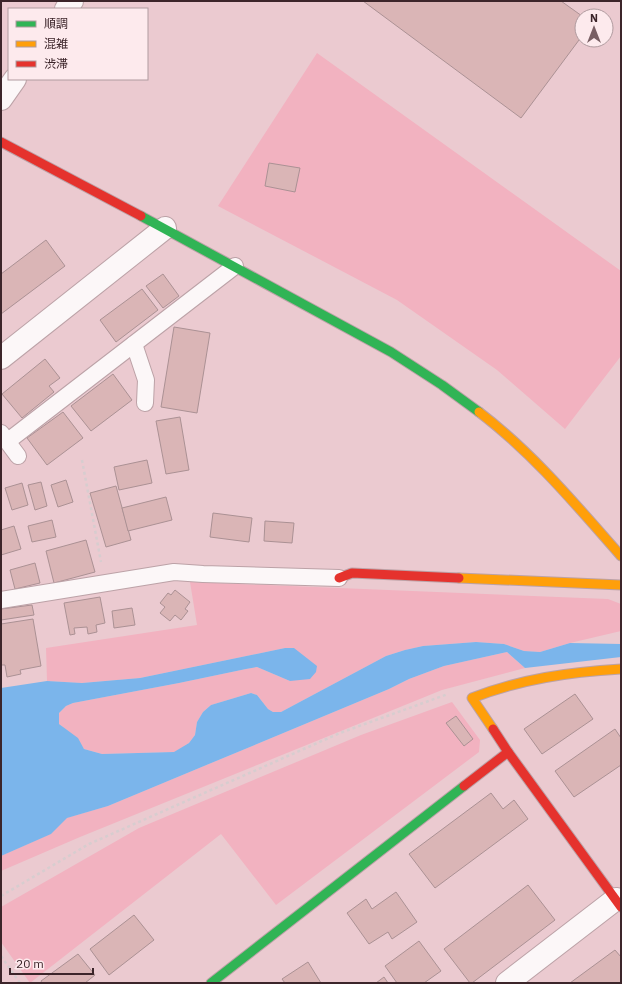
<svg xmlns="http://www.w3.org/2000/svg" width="622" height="984" viewBox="0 0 622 984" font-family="'IBM Plex Sans','Noto Sans JP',sans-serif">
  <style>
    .green { fill: #f2b2c0 }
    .water { fill: #7bb5eb }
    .building { fill: #dab5b6; stroke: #ab9194 }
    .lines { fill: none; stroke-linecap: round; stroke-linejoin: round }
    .lane-casing { stroke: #bca2a7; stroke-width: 18 }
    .street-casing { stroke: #bca2a7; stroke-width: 24 }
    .fast-casing { stroke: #bca2a7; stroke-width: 11 }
    .slow-casing { stroke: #bca2a7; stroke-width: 11 }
    .jam-casing { stroke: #bca2a7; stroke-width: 11 }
    .path { stroke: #d7cdcf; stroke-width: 2.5; stroke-dasharray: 3 3; stroke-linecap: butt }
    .lane { stroke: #fcf7f8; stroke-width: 16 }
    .street { stroke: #fcf7f8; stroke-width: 22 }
    .fast { stroke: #30b455; stroke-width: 9 }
    .slow { stroke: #ff9f0a; stroke-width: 9 }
    .jam { stroke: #e5322d; stroke-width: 9 }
  </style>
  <rect width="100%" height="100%" fill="#ebcad0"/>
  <g class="green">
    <path d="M317,53L621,271V356L565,429L497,370L397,300L218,206Z"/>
    <path d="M190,582L608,599L621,604V631L570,643L540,652L524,651L504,644L476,642L423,646L405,650L386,656L281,712H273L268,709L257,695L251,693L211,705L203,712L197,722L195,735L189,743L175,752L102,754L84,749L77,738L59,724V713L66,706L73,703L179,683L246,669L257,667L290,681L285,648L140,678L82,683L47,681L46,648L197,625Z"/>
    <path d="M507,652L525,668L442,690L80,837L1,871V856L50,834L66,818L108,806L389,689L409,679L444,666Z"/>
    <path d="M452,702L480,740L479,752L276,905L221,834L30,983L1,942V907L139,828L361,735Z"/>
  </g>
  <path class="water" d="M476,642L504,644L524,651L540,652L570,643L621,644V657L525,668L507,652L444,666L409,679L389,689L108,806L67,818L51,834L1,856V688L47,681L82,683L140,678L285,648H294L317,666L316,672L310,679L290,681L257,667L246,669L179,683L73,703L66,706L59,713V724L78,738L84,749L102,754L174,752L189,743L195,735L197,722L203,712L211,705L251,693L257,695L268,709L273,712H281L386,656L405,650L423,646Z"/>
  <g class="building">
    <path d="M363,1H561L582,16V36L521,118Z"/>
    <path d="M269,163L300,168L295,192L265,186Z"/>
    <path d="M46,240L65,266L1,314V274Z"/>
    <path d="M163,274L179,296L163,308L146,286Z"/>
    <path d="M142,289L158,310L116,342L100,320Z"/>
    <path d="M174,327L210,333L197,413L161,407Z"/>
    <path d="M45,359L60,378L49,386L54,392L22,418L2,394Z"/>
    <path d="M113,374L132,400L91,431L71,406Z"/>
    <path d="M63,412L83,438L47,465L27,438Z"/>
    <path d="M180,417L189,470L166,474L156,421Z"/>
    <path d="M147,460L152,483L119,490L114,467Z"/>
    <path d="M66,480L73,502L58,507L51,485Z"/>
    <path d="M41,482L47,506L35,510L28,485Z"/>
    <path d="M22,483L28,505L12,510L5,488Z"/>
    <path d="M116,486L131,540L106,547L90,493Z"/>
    <path d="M166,497L172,520L128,531L122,508Z"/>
    <path d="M213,513L252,518L249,542L210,537Z"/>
    <path d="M52,520L56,537L32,542L28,526Z"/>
    <path d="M265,521L294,523L292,543L264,541Z"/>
    <path d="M14,526L21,549L1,555V530Z"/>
    <path d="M86,540L95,572L54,583L46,551Z"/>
    <path d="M35,563L40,583L15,589L10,570Z"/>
    <path d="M175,590L190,602L185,609L188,611L181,620L175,615L170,621L160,613L165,607L160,603L168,593L171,595Z"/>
    <path d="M100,597L105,623L96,625L97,632L88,634L87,627L74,628L75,634L70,635L64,603Z"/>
    <path d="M32,605L34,615L1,620V609Z"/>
    <path d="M132,608L135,625L114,628L112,611Z"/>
    <path d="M33,619L41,666L20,670L21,674L7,677L5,665H1V624Z"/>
    <path d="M575,694L593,719L542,754L524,729Z"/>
    <path d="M456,716L473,739L464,746L446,723Z"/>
    <path d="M615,729L621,738V765L574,797L555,771Z"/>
    <path d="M491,793L503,809L514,800L528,819L435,888L409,854Z"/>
    <path d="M528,885L555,920L472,983H470L444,949Z"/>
    <path d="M396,892L417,922L392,939L388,932L369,944L347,913L366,899L372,909Z"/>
    <path d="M134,915L154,940L109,975L90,949Z"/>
    <path d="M419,941L441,971L424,983H397L385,966Z"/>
    <path d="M615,950L621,957V983H570Z"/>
    <path d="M78,954L95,975L85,983H42L41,981Z"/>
    <path d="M308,962L321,983H285L282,979Z"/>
    <path d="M384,977L388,983H376Z"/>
  </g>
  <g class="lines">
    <defs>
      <g id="lane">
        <path d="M134,344L146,380L145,403"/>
        <path d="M1,433L18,456"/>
        <path d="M8,441L235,266"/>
        <path d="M1,600L174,572L203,574L339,578"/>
      </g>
      <g id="street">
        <path d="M66,9L72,1"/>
        <path d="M1,99L15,79"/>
        <path d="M1,358L165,228"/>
        <path d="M507,983L616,899"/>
      </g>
      <g id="fast">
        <path d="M141,216L391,352L442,385L479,412"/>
        <path d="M211,983L464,786"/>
      </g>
      <g id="slow">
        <path d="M479,412C533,453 577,506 621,556"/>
        <path d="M459,578L621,585"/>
        <path d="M493,729L472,698C521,679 569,672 621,669"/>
      </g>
      <g id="jam">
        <path d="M1,142L141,216"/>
        <path d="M339,578L352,573L459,578"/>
        <path d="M493,729L508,752L621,907"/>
        <path d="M464,786L508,752"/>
      </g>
    </defs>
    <use href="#lane" class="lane-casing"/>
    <use href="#street" class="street-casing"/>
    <use href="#fast" class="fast-casing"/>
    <use href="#slow" class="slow-casing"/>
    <use href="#jam" class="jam-casing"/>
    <g class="path">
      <path d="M82,460L101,562"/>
      <path d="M1,896L89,844L340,733L448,694"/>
      <path d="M1,956L20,983"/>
    </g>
    <use href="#lane" class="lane"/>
    <use href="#street" class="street"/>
    <use href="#fast" class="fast"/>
    <use href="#slow" class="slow"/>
    <use href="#jam" class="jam"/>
  </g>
  <rect width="622" height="984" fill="none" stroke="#3c252a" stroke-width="4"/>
  <rect x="8" y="8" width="140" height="72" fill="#fdeaed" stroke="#b09b9f"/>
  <rect x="16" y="21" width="20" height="6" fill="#30b455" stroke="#b09b9f"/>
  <text x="44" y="28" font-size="12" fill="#3c252a">順調</text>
  <rect x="16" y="41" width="20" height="6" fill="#ff9f0a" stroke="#b09b9f"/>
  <text x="44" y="48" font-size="12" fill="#3c252a">混雑</text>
  <rect x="16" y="61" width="20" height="6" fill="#e5322d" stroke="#b09b9f"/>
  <text x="44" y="68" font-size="12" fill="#3c252a">渋滞</text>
  <g transform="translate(594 28)"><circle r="19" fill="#fdeaed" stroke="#b09b9f"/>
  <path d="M0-3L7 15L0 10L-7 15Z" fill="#795f64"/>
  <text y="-6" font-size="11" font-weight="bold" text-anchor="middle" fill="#3c252a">N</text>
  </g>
  <path d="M10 968v6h83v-6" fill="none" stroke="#3c252a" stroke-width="2"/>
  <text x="16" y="968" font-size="12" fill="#3c252a" stroke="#fdeaed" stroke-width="3" paint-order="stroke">20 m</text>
</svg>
